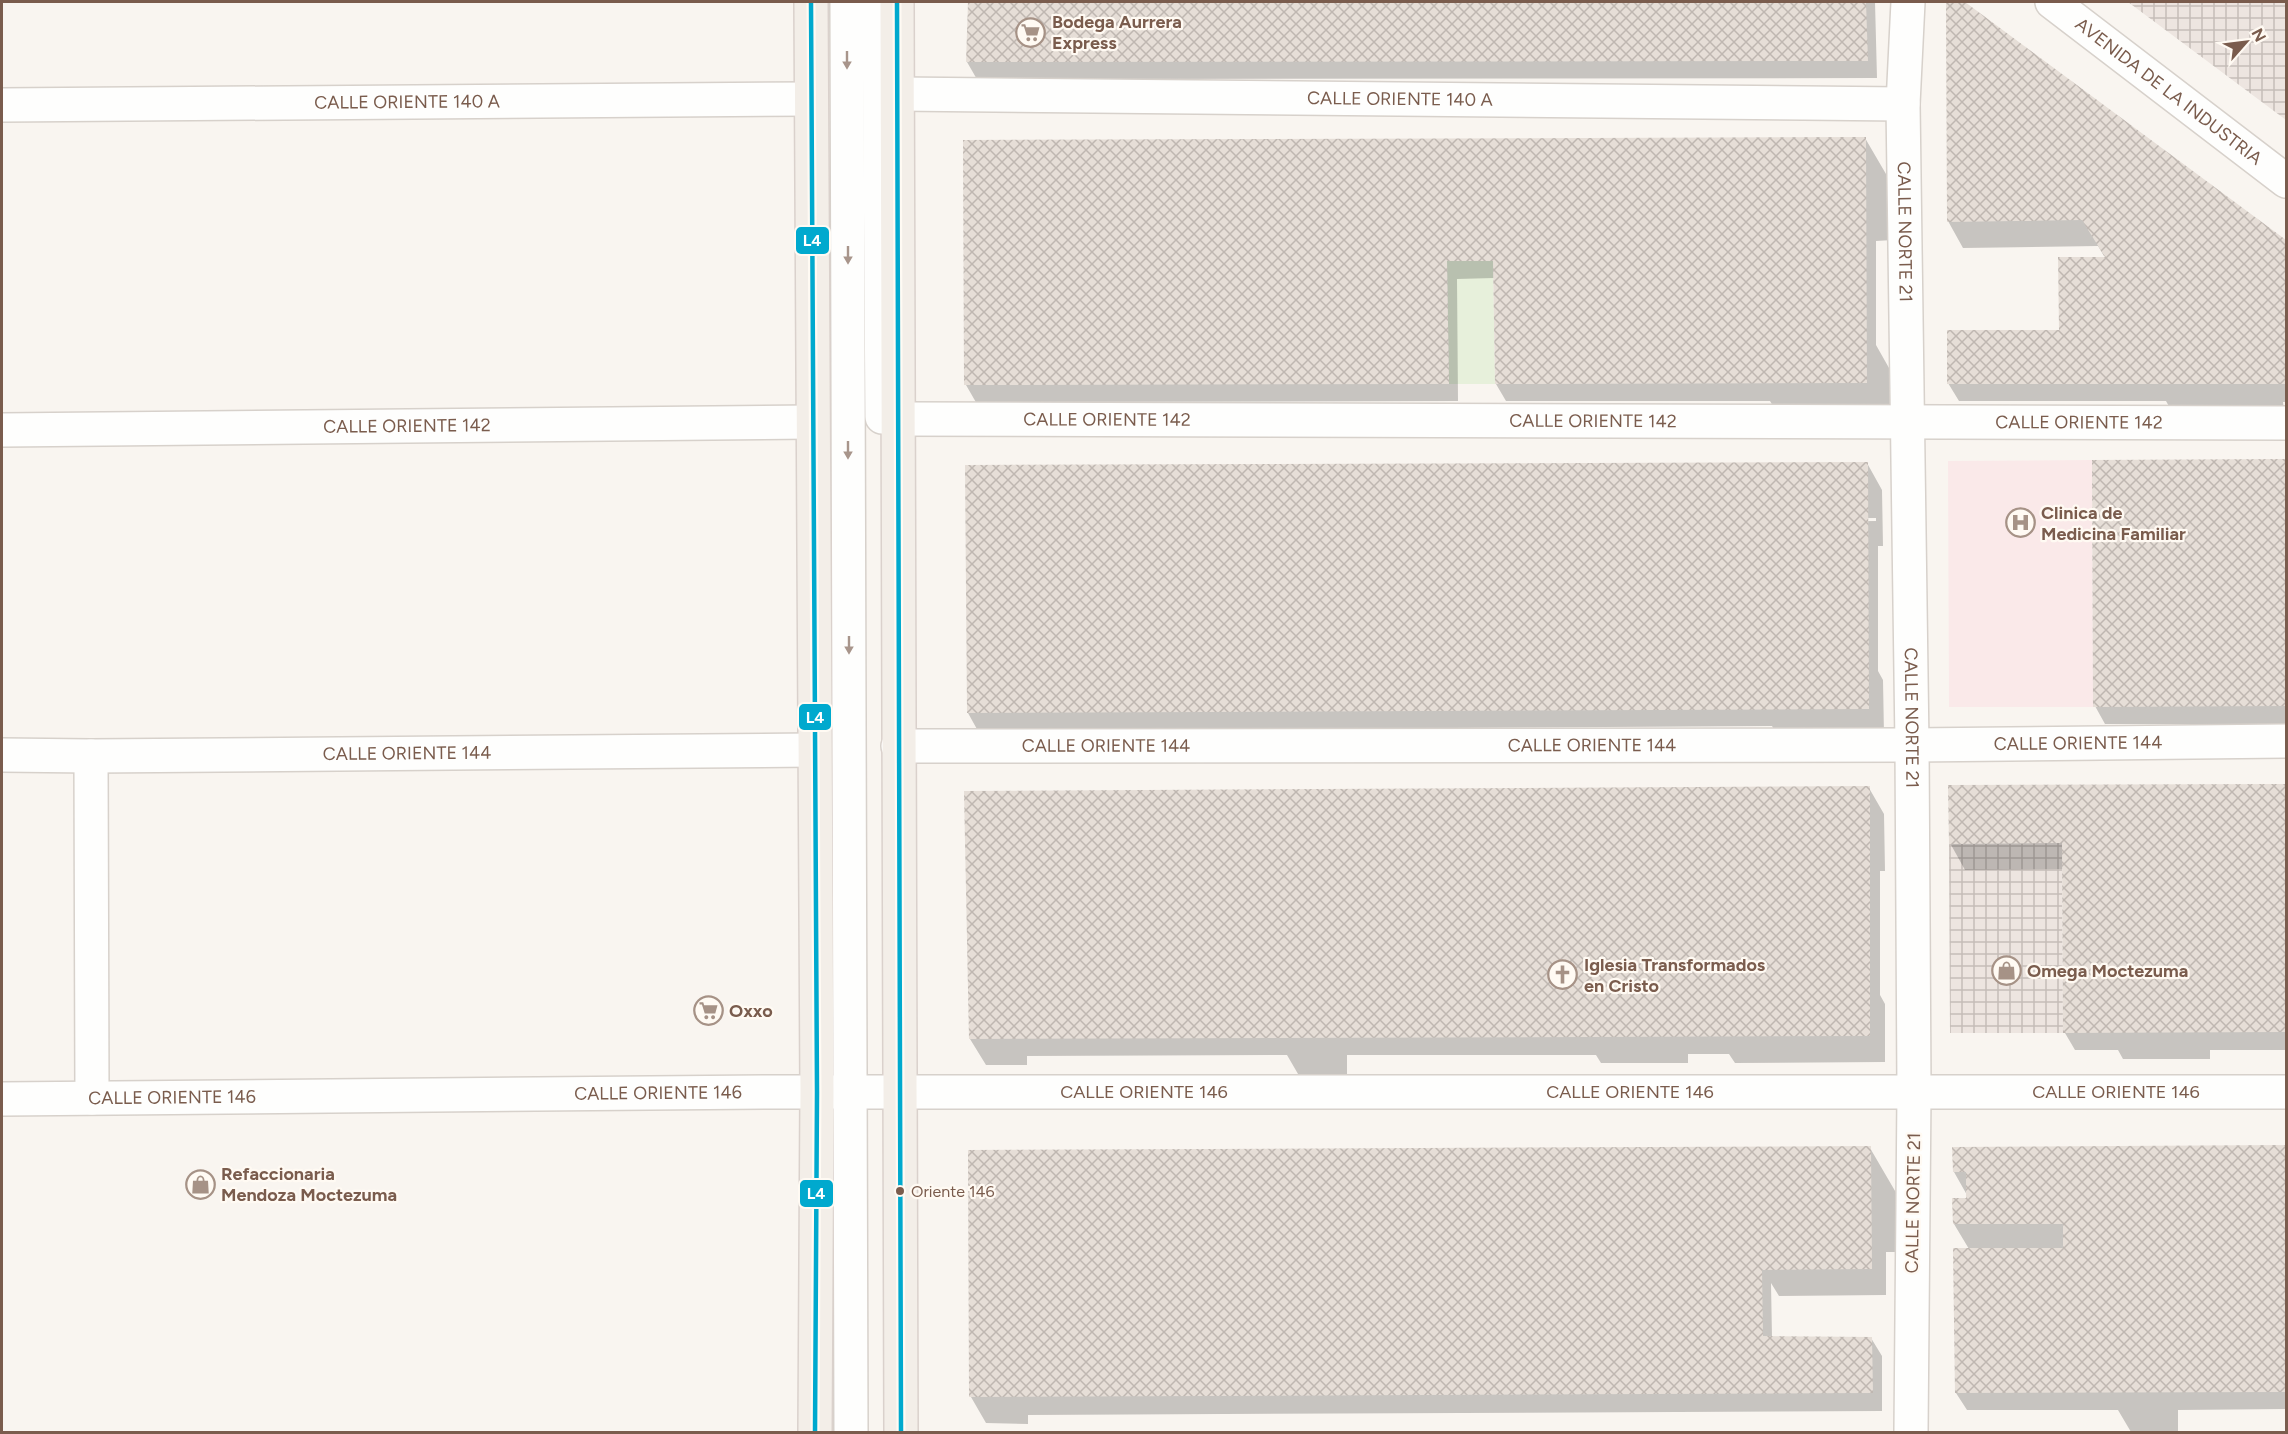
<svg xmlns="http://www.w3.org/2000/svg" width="2288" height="1434" viewBox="0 0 2288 1434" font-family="Figtree,sans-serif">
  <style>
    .industrial { fill: url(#industrial-grid) }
    .medical { fill: #fae9e9 }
    .green { fill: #e7f0db }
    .shadow { fill: #0003; fill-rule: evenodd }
    .building { fill: url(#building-cross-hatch) }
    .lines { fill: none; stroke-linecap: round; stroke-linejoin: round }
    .minor-casing { stroke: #d7d1cb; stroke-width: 36 }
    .major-casing { stroke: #dad1cc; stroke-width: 36 }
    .minor { stroke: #fefefd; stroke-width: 33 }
    .major { stroke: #f3eee8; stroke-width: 33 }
    .bus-1-casing { stroke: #fffaf3; stroke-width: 9 }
    .bus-1 { stroke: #00a9ce; stroke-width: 4.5 }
    .oneway { fill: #a8958b }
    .bus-dot { fill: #7a5c4d; stroke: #fffaf3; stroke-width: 2 }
    .labels { text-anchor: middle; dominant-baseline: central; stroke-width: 4.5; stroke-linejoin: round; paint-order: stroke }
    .bus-label { font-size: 16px; fill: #7a5c4d; stroke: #fffaf3; text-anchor: start }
    .poi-label { font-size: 18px; font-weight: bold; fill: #7a5c4d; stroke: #fffaf3; text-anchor: start }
    .street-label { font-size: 18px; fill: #7a5c4d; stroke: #fffaf3 }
    .line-badge { stroke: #fffaf3; stroke-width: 2 }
    .badge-label { font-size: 16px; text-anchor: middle; font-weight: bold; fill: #fff }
  </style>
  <defs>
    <pattern id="industrial-grid" width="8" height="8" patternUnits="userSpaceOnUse" patternTransform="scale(1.5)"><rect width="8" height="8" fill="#ede5e0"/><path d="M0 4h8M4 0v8" fill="none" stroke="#c5bdb8"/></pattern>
    <pattern id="building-cross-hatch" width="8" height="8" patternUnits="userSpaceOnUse" patternTransform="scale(1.5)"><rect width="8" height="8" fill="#e6ded7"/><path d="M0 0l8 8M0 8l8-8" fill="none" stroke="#bfb7b1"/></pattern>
  </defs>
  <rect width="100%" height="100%" fill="#f9f5f0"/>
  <g class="industrial">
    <path d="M2128,2H2286V120Z"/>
    <path d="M2062,843L2063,1033H1950L1949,844Z"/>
  </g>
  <path class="medical" d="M2092,460L2093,707H1949L1948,461Z"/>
  <path class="green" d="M1447,261H1493L1495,384H1449Z"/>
  <g class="shadow">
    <path d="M969,2H1875L1877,78L1110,79V88H982L967,62Z"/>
    <path d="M1948,2H1962L2286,242V402H2283L2284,410H2171L2166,401H1959L1948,383L2060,332L2101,264L2171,169L2104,256L2098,246L1963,248L1948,221Z"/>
    <path d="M1865,138L1893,186V240L1876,241V345L1893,375L1894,430L1788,431L1770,401H1506L1496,384L1494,278L1457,279L1458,401L1023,402V411H981L966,385Z"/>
    <path d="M2286,461V740H2251L2241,724H2105L2095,706L2094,462Z"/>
    <path d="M1867,463L1882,490L1883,546H1878V671L1883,680L1884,735H1777L1772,726L978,731L968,713ZM1876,518V521L1773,522V519Z"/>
    <path d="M2286,785V1050H2210V1059H2123L2118,1050H2075L2065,1033L2063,869L1965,870L1950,843V786Z"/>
    <path d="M1869,788L1884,814L1885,871H1880V995L1885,1004V1062L1735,1063L1729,1054H1688V1063H1601L1596,1055H1347V1085L1305,1086L1287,1055L1027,1056V1065H986L970,1039Z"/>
    <path d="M2286,1147V1409L2178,1410V1432H2131L2118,1410H1967L1956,1393L1969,1249L1954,1224L1967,1200V1195L1954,1172L1953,1148Z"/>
    <path d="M1870,1148L1898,1196V1252H1886V1295L1779,1296L1771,1283L1772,1338H1871L1882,1356V1411L1028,1415V1424L986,1423L971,1397Z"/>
  </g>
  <g class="building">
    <path d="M968,2H1866L1868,61L966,62Z"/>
    <path d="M1946,2H1965L2286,240V384H1947V330H2059L2058,257H2105L2082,220L1947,222Z"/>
    <path d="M1866,137L1867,383L1495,384L1493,261H1447L1449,384L964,385L963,140Z"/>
    <path d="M2286,459V706L2093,707L2092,460Z"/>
    <path d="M1868,462L1869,709L967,713L965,465Z"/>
    <path d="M2286,784V1032L2063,1033L2062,843L1949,844L1948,785Z"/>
    <path d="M1870,786V1036L969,1039L964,791Z"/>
    <path d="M2286,1145V1392L1955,1393L1953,1248H2063V1224H1953L1952,1198H1966V1172H1953L1952,1147Z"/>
    <path d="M1871,1146L1872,1269L1762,1270L1763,1336L1872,1337L1873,1393L969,1397L968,1150Z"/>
  </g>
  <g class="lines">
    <defs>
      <g id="minor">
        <path d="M847,2C848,479 847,956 851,1432"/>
        <path d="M879,2L882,417"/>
        <path id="s1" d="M1908,2L1903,104L1912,745L1914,1092L1911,1432"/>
        <path id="s2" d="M2052,2L2286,181"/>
        <path id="s3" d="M898,94L1903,104"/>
        <path id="s4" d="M2,105L811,99"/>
        <path id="s5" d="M900,419L2286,423"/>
        <path id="s6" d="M2,430L812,422"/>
        <path id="s7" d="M898,746L1912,745L2286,741"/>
        <path id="s8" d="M2,755L91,756L814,750"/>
        <path d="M91,756L92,1098"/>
        <path id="s9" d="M2,1099L767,1092H2286"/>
      </g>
      <g id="major">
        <path d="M811,2L817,1092L815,1432"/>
        <path d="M897,2L901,1432"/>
      </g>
    </defs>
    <use href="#minor" class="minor-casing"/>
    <use href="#major" class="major-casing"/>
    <use href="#minor" class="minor"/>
    <use href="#major" class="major"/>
    <defs>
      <g id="bus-1">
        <path d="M811,2L817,1092L815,1432"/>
        <path d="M897,2L901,1432"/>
      </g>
    </defs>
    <use href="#bus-1" class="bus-1-casing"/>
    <use href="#bus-1" class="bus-1"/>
  </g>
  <defs><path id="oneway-solid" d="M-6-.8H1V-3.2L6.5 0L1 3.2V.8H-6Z" transform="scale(1.5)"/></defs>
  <g class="oneway">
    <use href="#oneway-solid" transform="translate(847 60) rotate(90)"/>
    <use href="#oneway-solid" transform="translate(848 255) rotate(90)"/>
    <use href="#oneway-solid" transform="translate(848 450) rotate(90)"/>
    <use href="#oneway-solid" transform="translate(849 645) rotate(90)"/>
  </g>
  <defs>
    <symbol id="supermarket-ring" viewBox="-11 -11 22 22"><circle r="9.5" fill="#fffaf3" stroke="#a69286" stroke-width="1.5"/><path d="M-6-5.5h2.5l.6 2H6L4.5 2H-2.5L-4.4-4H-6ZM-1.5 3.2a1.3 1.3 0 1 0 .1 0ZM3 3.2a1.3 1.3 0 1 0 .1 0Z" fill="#a69286"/></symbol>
    <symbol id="hospital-ring" viewBox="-11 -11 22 22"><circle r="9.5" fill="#fffaf3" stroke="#a69286" stroke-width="1.5"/><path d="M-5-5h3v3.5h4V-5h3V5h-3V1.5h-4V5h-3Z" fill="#a69286"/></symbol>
    <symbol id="shop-ring" viewBox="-11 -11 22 22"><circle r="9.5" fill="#fffaf3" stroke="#a69286" stroke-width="1.5"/><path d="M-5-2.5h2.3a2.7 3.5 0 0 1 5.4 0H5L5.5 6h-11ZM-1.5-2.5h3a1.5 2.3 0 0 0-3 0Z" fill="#a69286"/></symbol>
    <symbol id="church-ring" viewBox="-11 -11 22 22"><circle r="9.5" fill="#fffaf3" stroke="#a69286" stroke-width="1.5"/><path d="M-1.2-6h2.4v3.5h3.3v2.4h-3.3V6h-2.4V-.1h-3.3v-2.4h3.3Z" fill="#a69286"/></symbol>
  </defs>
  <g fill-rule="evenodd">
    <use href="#supermarket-ring" x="1014" y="16" width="33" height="33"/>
    <use href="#hospital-ring" x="2004" y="506" width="33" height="33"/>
    <use href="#shop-ring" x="1990" y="954" width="33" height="33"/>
    <use href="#church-ring" x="1546" y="958" width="33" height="33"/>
    <use href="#supermarket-ring" x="692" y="994" width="33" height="33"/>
    <use href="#shop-ring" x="184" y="1168" width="33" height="33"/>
  </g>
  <circle class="bus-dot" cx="900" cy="1191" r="5"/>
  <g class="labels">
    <g class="bus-label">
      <text x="911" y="1191">Oriente 146</text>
    </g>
    <g class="poi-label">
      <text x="1052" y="22">Bodega Aurrera<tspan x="1052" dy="21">Express</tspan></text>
      <text x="2041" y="513">Clinica de<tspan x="2041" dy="21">Medicina Familiar</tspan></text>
      <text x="1584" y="965">Iglesia Transformados<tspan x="1584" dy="21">en Cristo</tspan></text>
      <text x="2027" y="971">Omega Moctezuma</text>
      <text x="729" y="1011">Oxxo</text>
      <text x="221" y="1174">Refaccionaria<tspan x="221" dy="21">Mendoza Moctezuma</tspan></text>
    </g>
    <g class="street-label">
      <text stroke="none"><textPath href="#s2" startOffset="147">AVENIDA DE LA INDUSTRIA</textPath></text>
      <text stroke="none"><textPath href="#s3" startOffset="502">CALLE ORIENTE 140 A</textPath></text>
      <text stroke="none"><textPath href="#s4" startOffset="405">CALLE ORIENTE 140 A</textPath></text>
      <text stroke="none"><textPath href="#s1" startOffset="230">CALLE NORTE 21</textPath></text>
      <text stroke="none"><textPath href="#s5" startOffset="207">CALLE ORIENTE 142</textPath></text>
      <text stroke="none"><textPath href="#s5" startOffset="693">CALLE ORIENTE 142</textPath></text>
      <text stroke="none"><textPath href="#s5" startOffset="1179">CALLE ORIENTE 142</textPath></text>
      <text stroke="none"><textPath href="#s6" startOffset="405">CALLE ORIENTE 142</textPath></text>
      <text stroke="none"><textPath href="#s1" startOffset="716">CALLE NORTE 21</textPath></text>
      <text stroke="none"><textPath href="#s7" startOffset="1180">CALLE ORIENTE 144</textPath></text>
      <text stroke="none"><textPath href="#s7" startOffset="208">CALLE ORIENTE 144</textPath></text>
      <text stroke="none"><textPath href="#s7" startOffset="694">CALLE ORIENTE 144</textPath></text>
      <text stroke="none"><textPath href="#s8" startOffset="405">CALLE ORIENTE 144</textPath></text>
      <text stroke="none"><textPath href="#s9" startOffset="1628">CALLE ORIENTE 146</textPath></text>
      <text stroke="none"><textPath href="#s9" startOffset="2114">CALLE ORIENTE 146</textPath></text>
      <text stroke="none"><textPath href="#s9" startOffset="656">CALLE ORIENTE 146</textPath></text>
      <text stroke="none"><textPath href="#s9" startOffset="1142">CALLE ORIENTE 146</textPath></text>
      <text stroke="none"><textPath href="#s9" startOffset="170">CALLE ORIENTE 146</textPath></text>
      <text transform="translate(1913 1203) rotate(-89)">CALLE NORTE 21</text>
    </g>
  </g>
  <g class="line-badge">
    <rect x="795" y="226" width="35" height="29" rx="6" fill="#00a9ce"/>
    <rect x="798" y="703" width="34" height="28" rx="6" fill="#00a9ce"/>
    <rect x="799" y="1179" width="35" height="29" rx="6" fill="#00a9ce"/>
  </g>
  <g class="badge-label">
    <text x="812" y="246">L4</text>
    <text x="815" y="723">L4</text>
    <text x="816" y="1199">L4</text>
  </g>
  <rect width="2288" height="1434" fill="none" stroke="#7a5c4d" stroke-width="6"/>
  <g transform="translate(2246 42) rotate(62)" stroke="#fffaf3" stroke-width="4.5" paint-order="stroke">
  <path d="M0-4.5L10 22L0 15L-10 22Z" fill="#7a5c4d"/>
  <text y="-9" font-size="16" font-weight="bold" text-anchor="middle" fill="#7a5c4d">N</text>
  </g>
</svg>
